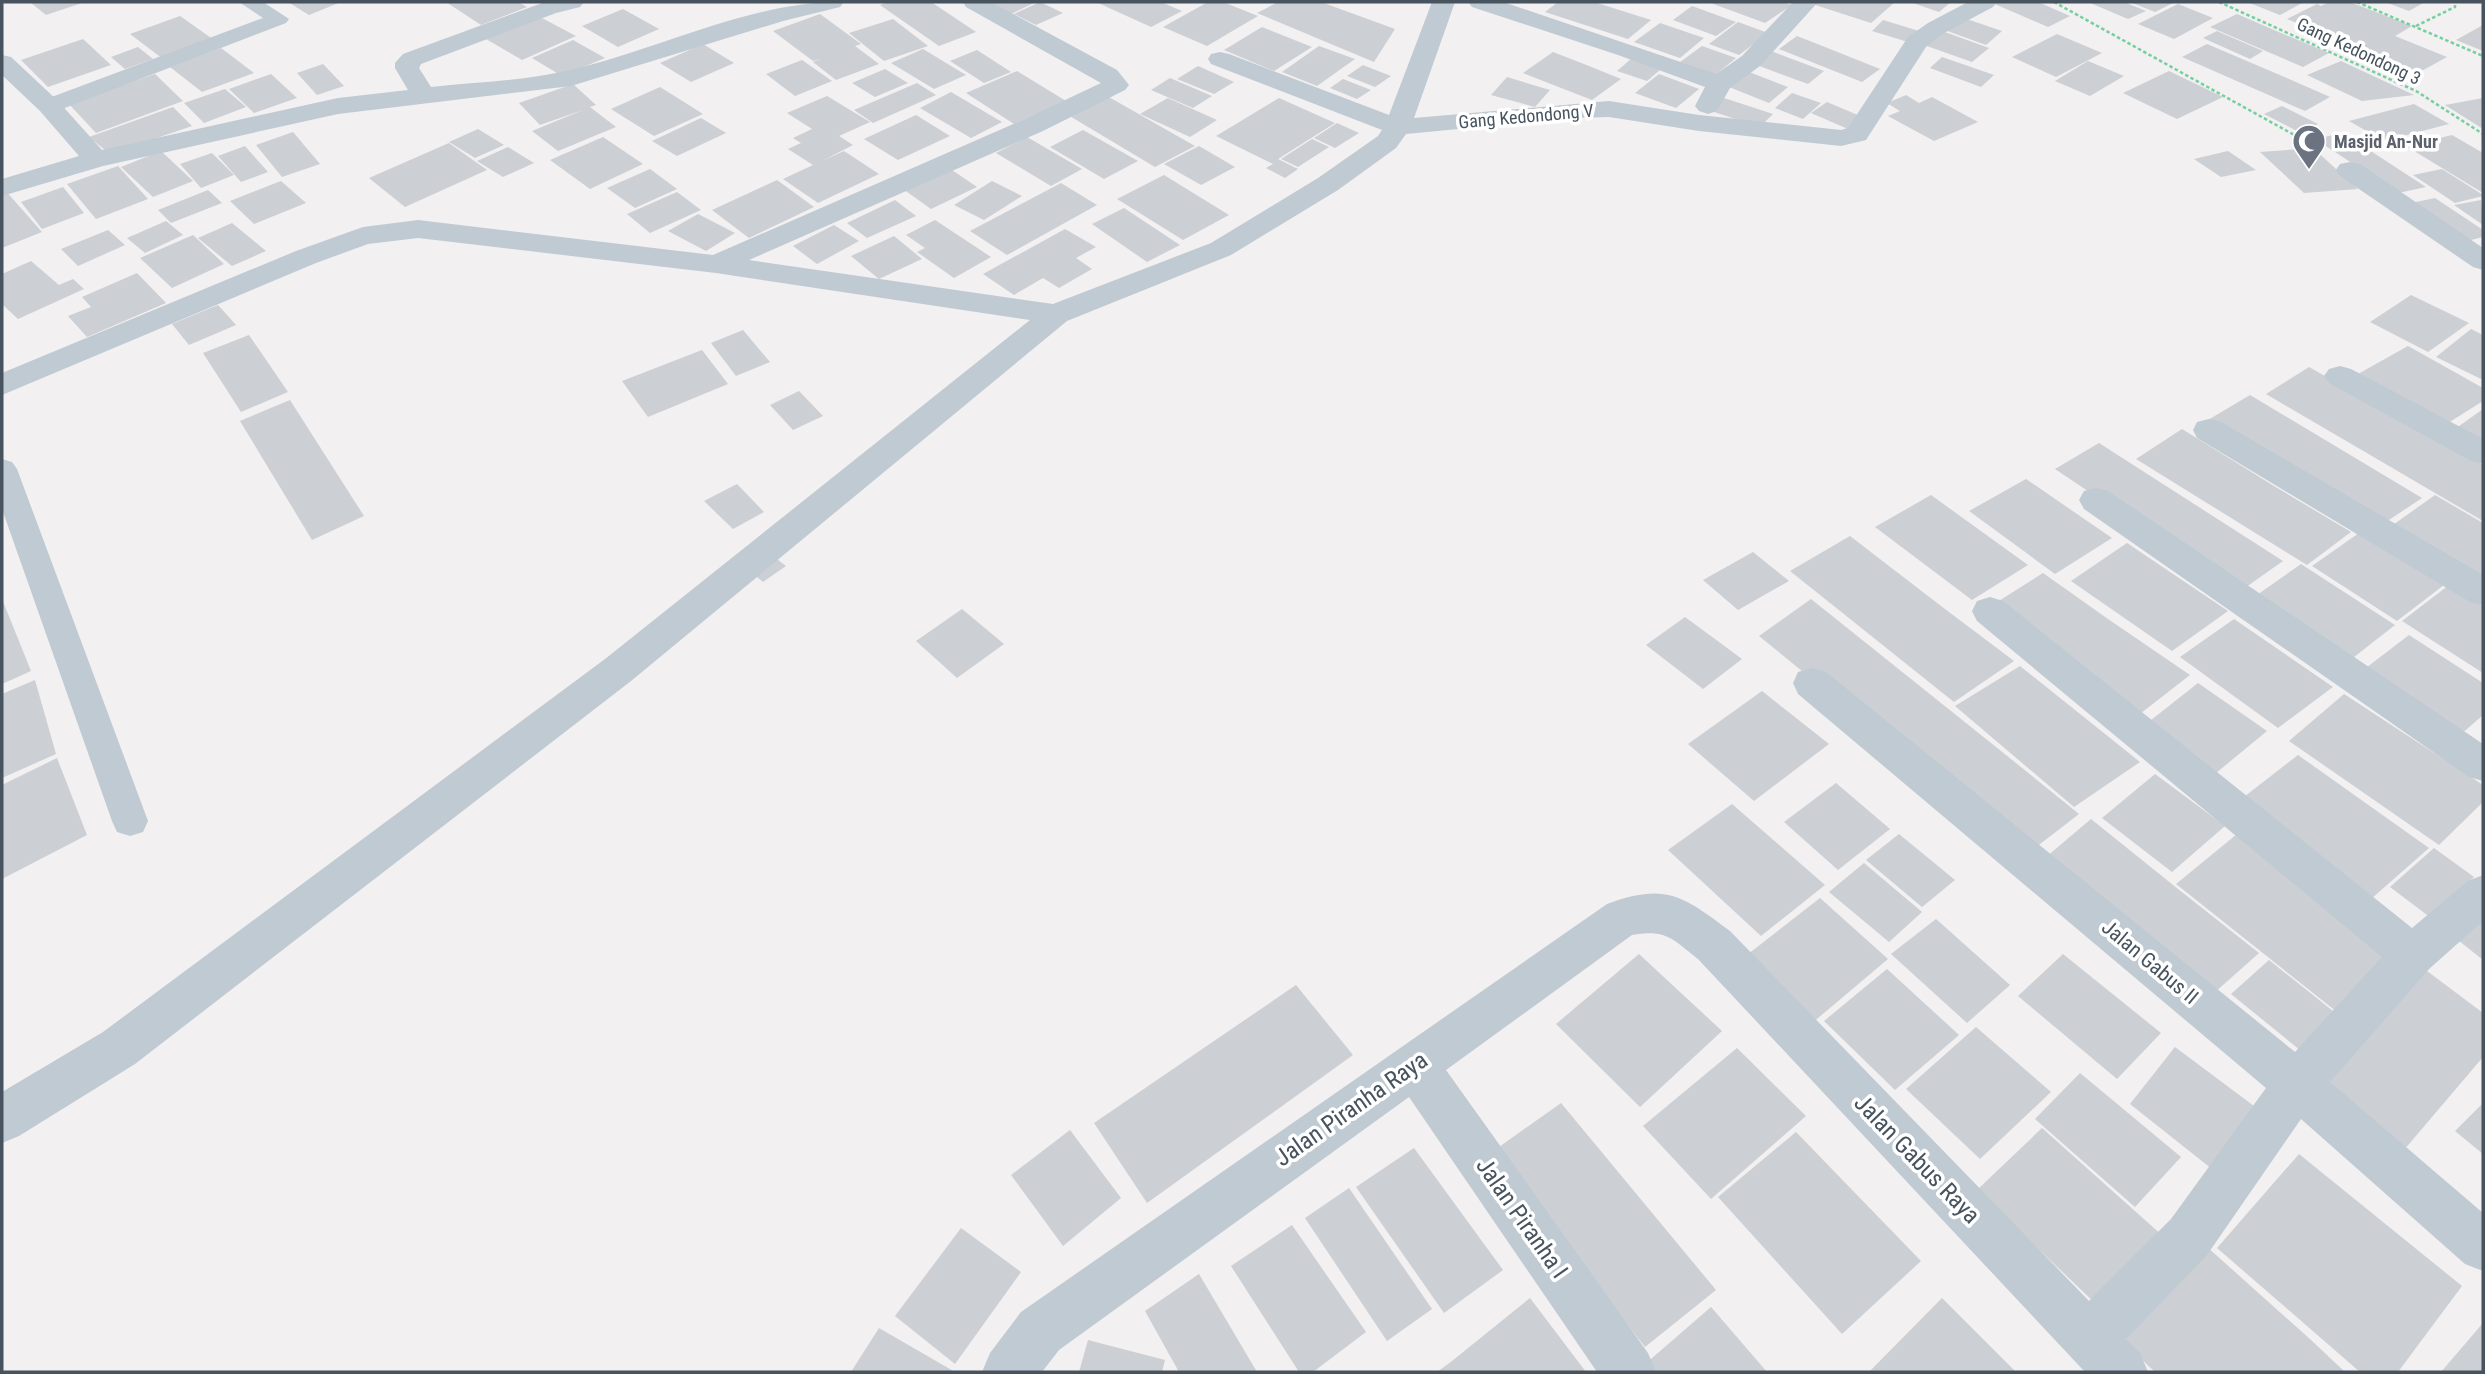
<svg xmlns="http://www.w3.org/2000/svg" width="2485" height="1374" viewBox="0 0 2485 1374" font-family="'Roboto Condensed',sans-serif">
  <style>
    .building { fill: #cccfd4 }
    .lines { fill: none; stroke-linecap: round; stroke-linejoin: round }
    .path { stroke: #75cfa1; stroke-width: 2.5; stroke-dasharray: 3.5 2.5; stroke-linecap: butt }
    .lane { fill: #c0cad2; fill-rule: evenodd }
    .street { fill: #c0cad2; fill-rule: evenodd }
    .labels { text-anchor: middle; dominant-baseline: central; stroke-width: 7; stroke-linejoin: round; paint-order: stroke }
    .far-street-label { font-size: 18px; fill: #47535e; stroke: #fff }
    .far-worship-label { font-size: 18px; font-weight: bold; fill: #5b616d; stroke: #fff; text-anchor: start }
    .street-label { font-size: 21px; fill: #47535e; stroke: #fff }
    .near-street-label { font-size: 24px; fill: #47535e; stroke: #fff }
  </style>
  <rect width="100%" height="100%" fill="#f2f0f0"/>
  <g class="building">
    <path d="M30,2H85L46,15Z"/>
    <path d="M288,2H341L309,15Z"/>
    <path d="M446,2H518L527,7L481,25Z"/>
    <path d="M888,2H931L976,32L939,46L880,5Z"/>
    <path d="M987,2H1036L1011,14Z"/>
    <path d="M1040,2L1063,13L1036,25L1014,14Z"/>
    <path d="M1096,2H1161L1182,11L1151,27Z"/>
    <path d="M1208,2H1223L1258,16L1207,46L1163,27Z"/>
    <path d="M1278,2H1321L1395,29L1374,62L1257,13Z"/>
    <path d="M1558,2H1594L1651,20L1628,39L1545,12Z"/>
    <path d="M1708,2H1782L1792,5L1765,23Z"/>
    <path d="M1806,2H1895L1871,23Z"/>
    <path d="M1910,2H1951L1939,12Z"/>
    <path d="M1990,2H2038L2070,16L2048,27Z"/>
    <path d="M2088,2H2124L2146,11L2128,19Z"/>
    <path d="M2130,2H2175L2155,12Z"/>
    <path d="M2247,2H2304L2280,15Z"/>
    <path d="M2329,2H2350L2412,26L2395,36L2447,57L2418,73L2287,19L2317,4L2321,6Z"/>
    <path d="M2385,2H2425L2409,11Z"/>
    <path d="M2178,4L2213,18L2174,39L2138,24Z"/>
    <path d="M1692,6L1736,22L1716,36L1673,20Z"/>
    <path d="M623,9L659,29L618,47L582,26Z"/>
    <path d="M820,14L861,44L855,46L879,64L836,80L813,62L820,59L813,61L773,31Z"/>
    <path d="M2237,14L2281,33L2329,53L2303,67L2210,27Z"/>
    <path d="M180,16L214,40L163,59L130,34Z"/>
    <path d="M1958,16L2002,31L1986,45L1942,29Z"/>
    <path d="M540,17L576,36L522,60L486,39Z"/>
    <path d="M893,19L928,46L884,61L849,33Z"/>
    <path d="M1883,20L1919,31L1908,42L1872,31Z"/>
    <path d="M1738,22L1768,33L1739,55L1709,44Z"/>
    <path d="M1660,23L1704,38L1680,58L1634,42Z"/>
    <path d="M2483,25V51L2456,40Z"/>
    <path d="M1262,27L1312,47L1274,71L1224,50Z"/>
    <path d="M1942,31L1989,48L1972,62L1924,45Z"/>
    <path d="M2217,31L2263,51L2250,59L2203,38Z"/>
    <path d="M2057,34L2102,53L2056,77L2012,57Z"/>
    <path d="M1797,36L1825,47L1880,69L1862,82L1779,49Z"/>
    <path d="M83,39L111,65L48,87L21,60Z"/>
    <path d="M573,40L605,58L562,76L532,58Z"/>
    <path d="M703,44L734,63L691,82L660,63Z"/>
    <path d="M2207,44L2289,79L2330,97L2305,111L2182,57Z"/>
    <path d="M1319,46L1355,59L1317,86L1282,72Z"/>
    <path d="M1702,46L1736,58L1715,75L1680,62Z"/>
    <path d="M138,47L153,59L125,69L111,57Z"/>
    <path d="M221,48L254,73L202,92L170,67Z"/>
    <path d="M923,49L966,75L934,89L891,63Z"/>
    <path d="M977,50L1011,72L984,83L950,61Z"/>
    <path d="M1771,51L1824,71L1808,84L1754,64Z"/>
    <path d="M1553,52L1589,66L1621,79L1592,100L1523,73Z"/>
    <path d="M1942,57L1994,75L1981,87L1930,68Z"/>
    <path d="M1631,59L1661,69L1647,81L1617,71Z"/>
    <path d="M802,60L832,81L795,96L766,74Z"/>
    <path d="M2088,61L2124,76L2090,96L2055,81Z"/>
    <path d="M2341,61L2414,95L2362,101L2307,75Z"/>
    <path d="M323,64L344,86L317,95L297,73Z"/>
    <path d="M1363,65L1391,76L1375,87L1347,76Z"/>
    <path d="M1198,66L1234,82L1214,94L1177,79Z"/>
    <path d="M885,69L908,83L875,97L852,83Z"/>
    <path d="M1744,70L1788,87L1769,103L1724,85Z"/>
    <path d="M1017,71L1066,101L1014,124L966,93Z"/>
    <path d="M2169,71L2223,97L2177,119L2123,93Z"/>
    <path d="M155,74L183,101L96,133L69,104Z"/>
    <path d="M271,74L297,98L254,113L229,89Z"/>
    <path d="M1659,74L1699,89L1676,108L1635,93Z"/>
    <path d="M1507,77L1550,90L1535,107L1491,95Z"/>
    <path d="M1170,78L1212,96L1193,108L1151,90Z"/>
    <path d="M1343,79L1371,90L1357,99L1330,88Z"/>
    <path d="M917,83L936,95L873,123L854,110Z"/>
    <path d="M573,84L596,105L590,107L616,127L558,151L532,131L583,110L540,125L519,103Z"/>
    <path d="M660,87L703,114L654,136L611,109Z"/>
    <path d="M225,89L246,107L204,123L184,103Z"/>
    <path d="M951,92L1002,122L971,138L920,108Z"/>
    <path d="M1792,93L1821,103L1803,119L1775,108Z"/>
    <path d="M1906,95L1919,103L1932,97L1978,122L1934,141L1888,116L1900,111L1887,103Z"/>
    <path d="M827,96L870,122L839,136L853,145L822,161L844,151L879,174L818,203L783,179L813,165L788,149L801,143L793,138L812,129L787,113Z"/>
    <path d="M1107,96L1195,146L1155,167L1068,115Z"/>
    <path d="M1168,98L1217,120L1190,137L1140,114Z"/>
    <path d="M1279,98L1335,123L1278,159L1298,169L1285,178L1266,168L1273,164L1216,136Z"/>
    <path d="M1724,98L1773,114L1760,127L1711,111Z"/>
    <path d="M2483,98V129L2445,105Z"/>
    <path d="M1827,102L1865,118L1848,129L1811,113Z"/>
    <path d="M2414,104L2449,124L2384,141L2349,121Z"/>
    <path d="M2282,106L2318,124L2299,132L2264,114Z"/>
    <path d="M173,107L192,126L110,154L89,137Z"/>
    <path d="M916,115L950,136L898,160L864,139Z"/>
    <path d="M701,118L726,133L677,156L652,141Z"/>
    <path d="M1337,123L1359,133L1335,148L1314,138Z"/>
    <path d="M478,129L504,145L475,158L449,142Z"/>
    <path d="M1083,130L1138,161L1104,179L1050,147Z"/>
    <path d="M293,132L320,164L282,177L256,145Z"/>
    <path d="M2343,133L2426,187L2398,193L2315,139Z"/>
    <path d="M2452,135L2483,153V193L2406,146Z"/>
    <path d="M603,137L643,164L590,189L550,160Z"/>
    <path d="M1027,137L1082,169L1051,186L996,153Z"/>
    <path d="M1312,139L1329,147L1298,167L1281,159Z"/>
    <path d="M449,143L487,170L405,207L369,178Z"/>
    <path d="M245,146L268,172L241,182L218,156Z"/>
    <path d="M1199,146L1235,167L1201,185L1164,164Z"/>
    <path d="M508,147L534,163L503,177L477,161Z"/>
    <path d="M2313,148L2358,189L2304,193L2260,152Z"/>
    <path d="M161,151L193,181L153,197L121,167Z"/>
    <path d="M2228,151L2256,170L2221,177L2194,159Z"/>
    <path d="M212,153L234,175L201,188L180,164Z"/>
    <path d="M118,166L148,199L96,219L67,184Z"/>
    <path d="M949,168L977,187L931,209L903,189Z"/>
    <path d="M650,169L677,189L635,208L607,188Z"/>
    <path d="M2442,169L2483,195V196L2455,203L2413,175Z"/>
    <path d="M1164,175L1229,215L1183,240L1117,199Z"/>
    <path d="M777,180L814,207L749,238L712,210Z"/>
    <path d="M281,181L306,203L254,224L230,201Z"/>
    <path d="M992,181L1022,196L984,220L954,205Z"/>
    <path d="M1061,183L1097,205L1007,255L970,231Z"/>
    <path d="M63,187L84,213L42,229L21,202Z"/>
    <path d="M4,189L42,232L2,248V190Z"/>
    <path d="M208,190L222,203L171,223L158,210Z"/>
    <path d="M677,192L701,210L650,233L627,214Z"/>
    <path d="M2435,198L2483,230V237L2463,242L2406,204Z"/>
    <path d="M895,200L916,216L867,238L847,223Z"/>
    <path d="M2481,200L2483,225L2454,205Z"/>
    <path d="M1124,208L1180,245L1147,262L1092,224Z"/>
    <path d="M698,214L735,233L706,251L668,231Z"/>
    <path d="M935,220L991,257L954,278L917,252L925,248L906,235Z"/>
    <path d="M166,221L183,235L145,253L127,238Z"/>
    <path d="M232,223L266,251L232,266L198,238Z"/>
    <path d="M834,225L859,241L817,264L793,246Z"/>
    <path d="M1065,229L1096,247L1076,258L1092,269L1059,288L1043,278L1014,295L983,274Z"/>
    <path d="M108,230L125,245L78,266L61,249Z"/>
    <path d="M193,235L224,264L172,288L140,258Z"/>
    <path d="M894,236L922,259L879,279L851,256Z"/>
    <path d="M31,261L59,285L73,279L84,289L18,319L2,304V274Z"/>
    <path d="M137,273L166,303L87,337L68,316L91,307L82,297Z"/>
    <path d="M2411,295L2469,323L2428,352L2370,322Z"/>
    <path d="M218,305L236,325L189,345L172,324Z"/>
    <path d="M2471,329L2483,335V380L2436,357Z"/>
    <path d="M743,330L770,362L736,376L711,343Z"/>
    <path d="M249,335L288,392L241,412L203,353Z"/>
    <path d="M2408,346L2483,388V401L2445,425L2358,374Z"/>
    <path d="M702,350L728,384L648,417L622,381Z"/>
    <path d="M2309,367L2483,465V521L2266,394Z"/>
    <path d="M799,391L823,416L793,430L770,405Z"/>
    <path d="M2250,395L2422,498L2380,526L2208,420Z"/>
    <path d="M290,400L364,516L312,540L240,421Z"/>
    <path d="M2483,409V444L2455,429Z"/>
    <path d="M2182,429L2274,486L2351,532L2307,565L2136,459Z"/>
    <path d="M2099,443L2283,561L2239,592L2055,469Z"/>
    <path d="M2026,479L2112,538L2055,574L1969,511Z"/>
    <path d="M737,484L764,512L733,529L704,501Z"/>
    <path d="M1931,495L2028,565L1972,600L1875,527Z"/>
    <path d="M2435,495L2483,523V578L2480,581L2390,527Z"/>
    <path d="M2359,533L2444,585L2397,621L2312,566Z"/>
    <path d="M1850,536L1941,606L2014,661L1954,702L1790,571Z"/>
    <path d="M2127,543L2228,611L2172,651L2071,581Z"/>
    <path d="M1753,552L1789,581L1738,610L1703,580Z"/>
    <path d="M769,553L786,566L763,582L746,568Z"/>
    <path d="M2301,564L2395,625L2349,661L2254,597Z"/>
    <path d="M2043,573L2108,619L2190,675L2136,717L1991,606Z"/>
    <path d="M2449,585L2483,606V673L2402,621Z"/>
    <path d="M2,599L31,671L2,684Z"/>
    <path d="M1811,599L2011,759L2079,814L2027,854L1759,636Z"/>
    <path d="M962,609L1004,644L957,678L916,641Z"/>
    <path d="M1685,617L1742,659L1703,689L1646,645Z"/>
    <path d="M2234,619L2333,687L2278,728L2180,657Z"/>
    <path d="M2409,635L2483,683V715L2459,736L2362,671Z"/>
    <path d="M2020,666L2140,762L2074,807L1955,706Z"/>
    <path d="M35,680L56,754L2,778V694Z"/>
    <path d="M2198,683L2267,731L2210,778L2141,728Z"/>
    <path d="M1762,691L1829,744L1754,801L1688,744Z"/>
    <path d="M2344,694L2483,785V802L2439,845L2289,741Z"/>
    <path d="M2298,755L2429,848L2371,899L2240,800Z"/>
    <path d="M57,758L87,835L2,879V785Z"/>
    <path d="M2155,774L2225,826L2172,872L2102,818Z"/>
    <path d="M1836,783L1890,829L1838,870L1784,822Z"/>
    <path d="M1732,804L1825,885L1761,936L1668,850Z"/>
    <path d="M2091,819L2178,889L2259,953L2205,1001L2039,863Z"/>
    <path d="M1899,834L1955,880L1922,907L1866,860Z"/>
    <path d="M2237,834L2398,955L2337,1012L2176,884Z"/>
    <path d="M2434,848L2474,877L2431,918L2390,887Z"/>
    <path d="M1864,863L1922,912L1889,942L1829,892Z"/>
    <path d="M1820,898L1888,959L1811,1024L1743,958Z"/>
    <path d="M1936,919L2010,985L1967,1023L1891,954Z"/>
    <path d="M2483,921V960L2458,940Z"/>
    <path d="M1639,954L1722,1031L1640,1107L1556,1024Z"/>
    <path d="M2063,954L2161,1033L2117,1079L2018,996Z"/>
    <path d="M2269,960L2348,1023L2311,1059L2231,994Z"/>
    <path d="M1887,969L1959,1035L1895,1090L1824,1021Z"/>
    <path d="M2427,971L2483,1013V1057L2398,1157L2318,1091L2372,1027Z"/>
    <path d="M1296,985L1353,1055L1147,1203L1094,1123Z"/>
    <path d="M1976,1027L2051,1092L1980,1159L1906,1089Z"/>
    <path d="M2175,1047L2262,1112L2217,1173L2130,1104Z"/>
    <path d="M1737,1048L1806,1116L1711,1199L1643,1126Z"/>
    <path d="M2080,1073L2181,1157L2135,1207L2035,1119Z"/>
    <path d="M1561,1103L1716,1290L1645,1347L1492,1152Z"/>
    <path d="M2483,1103V1154L2455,1131Z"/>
    <path d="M2042,1128L2164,1237L2100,1308L1977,1190Z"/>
    <path d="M1070,1130L1121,1198L1063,1246L1011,1175Z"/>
    <path d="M1796,1132L1921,1261L1842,1334L1718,1197Z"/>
    <path d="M1414,1148L1503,1270L1444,1313L1356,1187Z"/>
    <path d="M2299,1154L2462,1286L2398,1372H2360L2217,1248Z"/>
    <path d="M1349,1188L1432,1309L1387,1341L1305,1218Z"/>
    <path d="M1292,1225L1366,1332L1313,1372H1299L1231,1266Z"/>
    <path d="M961,1228L1021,1272L955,1364L895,1316Z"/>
    <path d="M2206,1246L2311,1340L2345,1372H2155L2119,1338Z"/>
    <path d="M1199,1274L1257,1372H1179L1145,1311Z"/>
    <path d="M1530,1298L1586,1372H1437L1452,1361Z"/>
    <path d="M1942,1298L2016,1372H1869Z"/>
    <path d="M1711,1307L1767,1372H1649L1644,1365Z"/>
    <path d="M2483,1323V1372H2441Z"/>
    <path d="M879,1328L955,1372H851Z"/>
    <path d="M1088,1340L1165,1360L1162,1372H1079Z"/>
  </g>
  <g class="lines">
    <g class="path">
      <path d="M2054,2L2316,147"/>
      <path d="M2219,2L2416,91L2483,134"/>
      <path d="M2357,2L2483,56"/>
      <path d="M2416,26L2455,7V2"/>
    </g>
    <g class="lane">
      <path d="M239,2H263L289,19L286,23L57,111H41L38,106L41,101L263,18Z"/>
      <path d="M2,459L12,462L17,469L148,821L143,832L130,836L117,832L112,821L2,509Z"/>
    </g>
    <g class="street">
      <path d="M545,2H584L580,7L556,13L421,64L419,68L431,87C476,82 525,81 570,70C657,50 754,0 844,2L840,7L783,21L571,86L338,114L103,166L2,196V179L79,156L40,111L2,75V55L11,57L58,101L102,150L338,98L408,90L395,68V63L403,54Z"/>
      <path d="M963,2H991L1117,70L1129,85L1125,90L1043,131L749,260L1053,304L1211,243L1318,178L1378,136L1382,130L1211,64L1208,59L1211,54L1220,52L1229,54L1389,115L1432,2H1455L1414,118L1609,101L1699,115L1841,130L1848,128L1908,37L1928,23L1968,2H1997L1993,7L1944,33L1926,47L1866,140L1841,146L1699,131L1609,117L1572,118L1406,134L1396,148L1338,190L1231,255L1067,321L631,681L135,1064L19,1136L2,1143V1092L103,1032L605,659L1030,320L716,273L418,238L368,244L316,263L2,395V373L296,251L363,227L418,220L713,255L1025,119L1101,83L966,7Z"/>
      <path d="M1468,2H1503L1716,74L1742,56L1793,2H1818L1760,66L1730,88L1717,111L1708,114L1699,111L1695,106L1705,87L1618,55L1472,7Z"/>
      <path d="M2350,162L2360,164L2483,248V270L2473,267L2340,176L2336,170L2340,164Z"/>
      <path d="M2340,366L2351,369L2483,439V464L2471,461L2329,383L2324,376L2329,369Z"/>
      <path d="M2209,419L2221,422L2483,575V605L2470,602L2197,438L2193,430L2197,422Z"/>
      <path d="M2096,488L2108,491L2483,744V781L2469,777L2084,509L2079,500L2084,491Z"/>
      <path d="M1990,597L2003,601L2412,928L2468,881L2483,875V921L2429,969L2330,1082L2483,1213V1271L2465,1264L2301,1119L2207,1255L2126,1339L2140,1353L2148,1372H2085L1698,959C1672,939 1667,929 1632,935L1446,1070L1648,1353L1656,1372H1597L1409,1097L1059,1350L1042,1372H982L990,1353L1021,1312L1607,904C1666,882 1683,896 1730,931L2089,1301L2171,1219L2266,1088L1798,694L1793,683L1798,672L1812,668L1826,672L2295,1052L2382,957L1977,621L1972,611L1977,601Z"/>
    </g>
  </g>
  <defs>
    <symbol id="mosque-pin" viewBox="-11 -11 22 30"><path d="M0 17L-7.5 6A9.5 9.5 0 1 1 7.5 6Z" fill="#6b7280" stroke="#fff"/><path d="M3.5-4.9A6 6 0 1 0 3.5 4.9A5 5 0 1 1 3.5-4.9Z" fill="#fff"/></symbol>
  </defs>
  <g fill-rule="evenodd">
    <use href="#mosque-pin" x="2290" y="122" width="38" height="52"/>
  </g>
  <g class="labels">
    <g class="far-street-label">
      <text transform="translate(2359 51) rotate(25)">Gang Kedondong 3</text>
      <text transform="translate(1526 116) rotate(-5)">Gang Kedondong V</text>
    </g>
    <g class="far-worship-label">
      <text x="2334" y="141">Masjid An-Nur</text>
    </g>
    <g class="street-label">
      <text transform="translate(2150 962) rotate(40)">Jalan Gabus II</text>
    </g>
    <g class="near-street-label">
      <text transform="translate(1351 1109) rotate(-35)">Jalan Piranha Raya</text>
      <text transform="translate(1917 1159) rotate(46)">Jalan Gabus Raya</text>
      <text transform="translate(1522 1218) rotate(55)">Jalan Piranha I</text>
    </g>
  </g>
  <rect width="2485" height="1374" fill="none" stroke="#47535e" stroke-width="7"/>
</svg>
